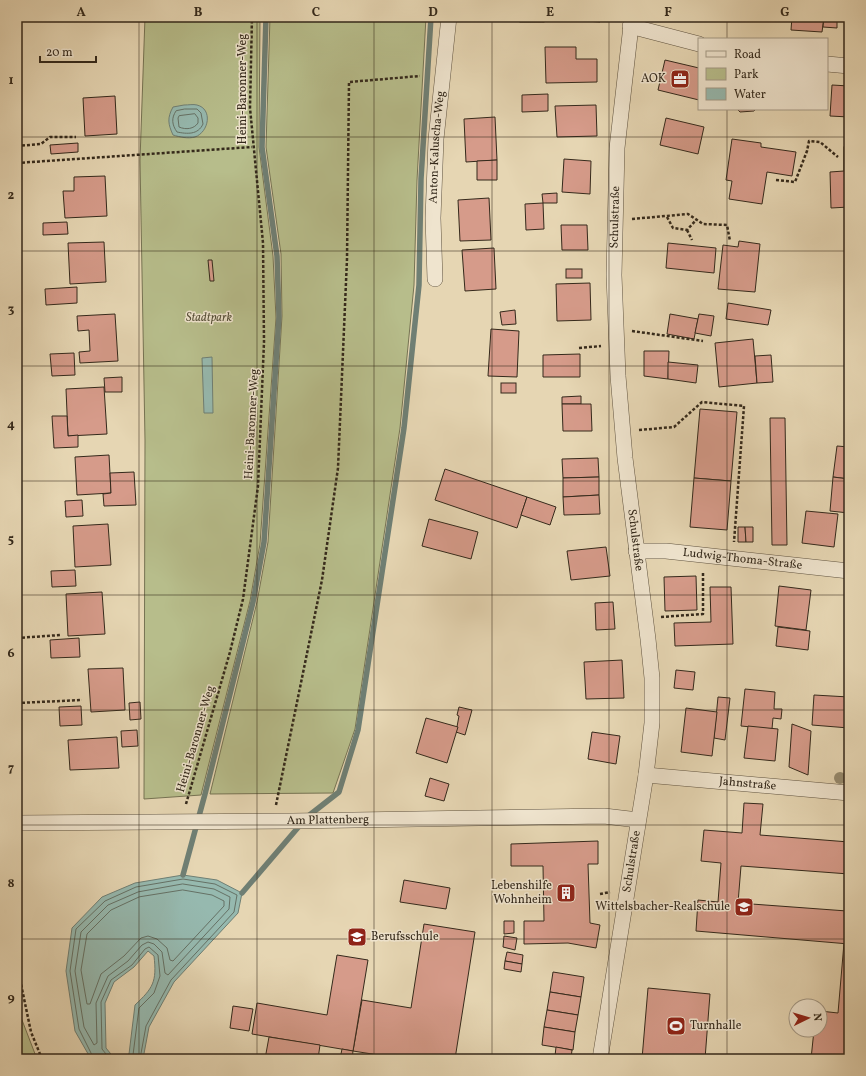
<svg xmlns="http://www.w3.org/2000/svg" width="866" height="1076" viewBox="0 0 866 1076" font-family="Vollkorn,serif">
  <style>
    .green { fill: #b7bd8b; stroke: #767353 }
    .water { fill: #96b9af; stroke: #6f7f74 }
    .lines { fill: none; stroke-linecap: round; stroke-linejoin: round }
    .shore { stroke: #657165; stroke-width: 1 }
    .stream { stroke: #6f7f74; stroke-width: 5.5 }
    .building { fill: #d69b8a; stroke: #34291b }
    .minor-casing { stroke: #605441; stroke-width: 16 }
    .path { stroke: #34291b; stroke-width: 2.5; stroke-dasharray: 3 2; stroke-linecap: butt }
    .minor { stroke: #efe4ce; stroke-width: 15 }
    .tree { fill: #968b6f }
    .grid { fill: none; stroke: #34291b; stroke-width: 1; stroke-opacity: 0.55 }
    .labels { text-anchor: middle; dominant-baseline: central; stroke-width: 3; stroke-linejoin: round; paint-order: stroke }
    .poi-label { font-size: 12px; fill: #34291b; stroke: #efe4ce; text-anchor: end }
    .street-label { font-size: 12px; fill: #34291b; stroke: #efe4ce }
    .park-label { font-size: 12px; font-style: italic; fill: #554e37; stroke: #efe4ce }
    .neatline { fill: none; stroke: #34291b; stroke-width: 1.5 }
    .grid-label { font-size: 13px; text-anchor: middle; font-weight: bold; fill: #34291b }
  </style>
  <rect width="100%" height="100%" fill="#e6d6b3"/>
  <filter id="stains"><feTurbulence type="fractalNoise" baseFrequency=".005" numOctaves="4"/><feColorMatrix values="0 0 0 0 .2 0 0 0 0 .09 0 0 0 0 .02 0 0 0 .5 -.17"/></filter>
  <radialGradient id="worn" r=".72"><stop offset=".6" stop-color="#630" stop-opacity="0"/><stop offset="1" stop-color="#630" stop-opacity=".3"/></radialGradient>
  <g class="green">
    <path d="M145,17H260L259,147L273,256L276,318L260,544L250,601L201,795L144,799L145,440L140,160Z"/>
    <path d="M270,17H426L417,180L414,285L400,428L355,729L333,793L210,794L257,602L268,542L282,316L281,254L266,147Z"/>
    <path d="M17,1007L37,1059H17Z"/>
  </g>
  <g class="water">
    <path d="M184,105C189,105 193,104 197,105C213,109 209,132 195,137C188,139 180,137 173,135C168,124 167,118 173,107Z"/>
    <path d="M212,357L213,413H204L202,358Z"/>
    <path d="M183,875L217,880L242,893L238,913L174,982L149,1027L143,1059H119L129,1054L135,1005C153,988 157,982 154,956L148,951L134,967L114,982L105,1003L106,1048L115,1059H91L75,1031L66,971L72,928L102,897L135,883Z"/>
  </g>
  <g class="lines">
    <g class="shore">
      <path d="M185,109H197L201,113L203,124C198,135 187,134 177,132C172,125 171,118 176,111Z"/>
      <path d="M195,114L198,118V123C194,129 186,130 179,127L178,118L179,116Z"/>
      <path d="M183,884L214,889L230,897L229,909L168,975L165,973L162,952L154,944L148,942L142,945L128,961L108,976L96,1003L97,1043L94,1045L84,1027L75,971L81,932L108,905L138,892Z"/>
      <path d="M183,890L212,895L224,901V906L173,961L170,960L167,948L157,939L148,936L141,938L124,956L101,974L90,1004H87L81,970L87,934L111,910L139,897Z"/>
      <path d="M94,1059L79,1029L70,971L76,929L105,901L136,887L183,879L215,884L237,895L234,912L171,980L146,1026L140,1059"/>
      <path d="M110,1059L102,1049L101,1002L111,980L132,965L145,949L149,947L158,955L160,976L154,993L139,1008L133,1055L128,1059"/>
    </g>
    <g class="stream">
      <path d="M183,875L205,794L253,602L264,542L279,317L277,256L262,147L266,17"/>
      <path d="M242,893L307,817L339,792L358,730L404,428L419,285L421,179L431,17"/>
    </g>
  </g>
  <g class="building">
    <path d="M54,17H77V18L55,19Z"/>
    <rect x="520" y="17" width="24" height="5"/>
    <path d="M572,17H601L600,22L572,20Z"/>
    <path d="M792,17H824L822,32L791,30Z"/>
    <path d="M824,17H837V28L823,27Z"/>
    <path d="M545,47H576V59H597V82L546,83Z"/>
    <path d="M665,60L699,68V100L658,90Z"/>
    <path d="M832,85L849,86V117L830,116Z"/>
    <path d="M548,94V111L522,112V95Z"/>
    <path d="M115,96L117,134L85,136L83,98Z"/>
    <path d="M596,105L597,136L557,137L555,106Z"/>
    <path d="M737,109H756L754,111L740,112Z"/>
    <path d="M495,117L497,160L466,162L464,119Z"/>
    <path d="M666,118L704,127L698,154L660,145Z"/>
    <path d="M732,139L761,143V147L796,152L792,176L767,172L762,204L729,199L732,181L726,180Z"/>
    <path d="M78,143V152L51,154L50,145Z"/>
    <rect x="844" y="147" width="5" height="24"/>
    <path d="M564,159L591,161L590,194L562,192Z"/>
    <path d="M497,160V180H477V161Z"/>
    <path d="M844,171H849V207L831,208L830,172Z"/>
    <path d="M105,176L107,216L65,218L63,191H74V177Z"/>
    <path d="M557,193V203H543L542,194Z"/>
    <path d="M489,198L491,240L460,241L458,200Z"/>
    <path d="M543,203L544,229L526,230L525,204Z"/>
    <path d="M67,222L68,234L43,235V223Z"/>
    <path d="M561,225H587L588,250H562Z"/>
    <path d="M739,241L760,244L755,292L718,289L723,245L738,247Z"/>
    <path d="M104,242L106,282L70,284L68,243Z"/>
    <path d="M668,243L716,248L714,273L666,268Z"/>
    <path d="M494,248L496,289L465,291L462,250Z"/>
    <path d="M208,260H212L214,281H210Z"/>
    <rect x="566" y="269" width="16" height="9"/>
    <path d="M590,283L591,320L557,321L556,284Z"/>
    <path d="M77,287V303L46,305L45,289Z"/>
    <path d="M728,303L771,310L768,325L726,319Z"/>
    <path d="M515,310L516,324L502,325L500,312Z"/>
    <path d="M115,314L118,361L80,363L79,352L90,351L89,330L78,331L77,316Z"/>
    <path d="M670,314L698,319L694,339L667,334Z"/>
    <path d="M699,314L714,316L711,336L695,333Z"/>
    <path d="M491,329L519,331L517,377L488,376Z"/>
    <path d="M753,339L757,383L719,387L715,343Z"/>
    <path d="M644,351H669L668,379L644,376Z"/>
    <path d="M74,353L75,375L52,376L50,354Z"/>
    <path d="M580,354V377H543V355Z"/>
    <path d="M771,355L773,382L757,383L755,356Z"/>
    <path d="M668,362L698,365L696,383L668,379Z"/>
    <path d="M122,377V392H105L104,378Z"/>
    <rect x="501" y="383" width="15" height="10"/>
    <path d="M104,387L107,434L68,436L66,389Z"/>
    <path d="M581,396V404H562V397Z"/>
    <path d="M562,404H591L592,431H563Z"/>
    <path d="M700,409L737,412L731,481L694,478Z"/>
    <path d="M52,416H67L68,436L78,435V447L54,448Z"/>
    <path d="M770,418H785L787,545H772Z"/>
    <path d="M837,446L849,447V479L833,477Z"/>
    <path d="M109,455L111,493L77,495L75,457Z"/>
    <path d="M598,458L599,477L563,478L562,459Z"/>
    <path d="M445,469L527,497L517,528L435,500Z"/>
    <path d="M134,472L136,505L104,506L103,494L111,493L110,473Z"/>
    <path d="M599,477V495L563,497V478Z"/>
    <path d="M833,477L849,479V513L830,511Z"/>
    <path d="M694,478L731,481L727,530L690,527Z"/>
    <path d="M599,495L600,514L564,515L563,497Z"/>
    <path d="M527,497L556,507L550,525L521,515Z"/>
    <path d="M82,500L83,516L66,517L65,501Z"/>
    <path d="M806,511L838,514L834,547L802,543Z"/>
    <path d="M429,519L478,532L471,559L422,546Z"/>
    <path d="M108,524L111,565L75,567L73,526Z"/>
    <path d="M738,527H745L746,542H738Z"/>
    <path d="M745,527H753V542H746Z"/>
    <path d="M606,547L610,576L571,580L567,551Z"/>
    <path d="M75,570L76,586L52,587L51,571Z"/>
    <path d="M696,576L697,610L665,611L664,577Z"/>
    <path d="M779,586L811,590L806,630L775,626Z"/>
    <path d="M710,587H731L733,644L675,646L674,623L711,622Z"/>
    <path d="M102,592L105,634L68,636L66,594Z"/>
    <path d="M613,602L615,629L596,630L595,603Z"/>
    <path d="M778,627L810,631L808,650L776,646Z"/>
    <path d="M79,638L80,657L51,658L50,640Z"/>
    <path d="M622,660L624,698L586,699L584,662Z"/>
    <path d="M123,668L125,710L91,712L88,669Z"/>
    <path d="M676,670L695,672L693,690L674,688Z"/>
    <path d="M745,689L775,692L774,709H782L781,719L773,718L772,729L741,726Z"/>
    <path d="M814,695L849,697V728L812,725Z"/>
    <path d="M718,697L730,698L725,740L714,738Z"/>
    <path d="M140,702L141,719L130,720L129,703Z"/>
    <path d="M81,706L82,725L60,726L59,707Z"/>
    <path d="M459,707L472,710L465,735L456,732L459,716L457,715Z"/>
    <path d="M686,708L717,712L712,756L681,752Z"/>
    <path d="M426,718L458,727L447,763L416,753Z"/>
    <path d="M792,724L811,731L808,775L789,767Z"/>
    <path d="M748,726L778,729L775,761L744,758Z"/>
    <path d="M137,730L138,746L122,747L121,731Z"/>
    <path d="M592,732L620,736L616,764L588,759Z"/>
    <path d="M117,737L119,768L70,770L68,740Z"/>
    <path d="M430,778L449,784L444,801L425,796Z"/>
    <path d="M744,803L763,804L760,835L849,842V874L741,866L738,903L847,911L849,889V944L696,931L698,900L718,902L721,863L701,861L704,830L742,833Z"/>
    <path d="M598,841V864H588L590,923L600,925L596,948L568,943L524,944V921H544L543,866H511V844Z"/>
    <path d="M404,880L450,888L446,909L400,902Z"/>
    <path d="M504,921H514V933L504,934Z"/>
    <path d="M424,924L475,932L455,1059H404L353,1051L362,1000L411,1008Z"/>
    <path d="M504,936L517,938L515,950L503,947Z"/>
    <path d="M844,943L849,944V1059H811L814,1030H820V1011L838,1013Z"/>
    <path d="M507,952L523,955L522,964L505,961Z"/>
    <path d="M337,955L368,960L353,1051L252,1034L257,1003L327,1015Z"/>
    <path d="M505,961L522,964L521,972L504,969Z"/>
    <path d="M553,972L584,977L581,997L550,992Z"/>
    <path d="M648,988L710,994L705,1059H642Z"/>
    <path d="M550,992L581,997L578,1015L547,1010Z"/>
    <path d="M233,1006L253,1009L249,1031L230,1028Z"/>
    <path d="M547,1010L578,1015L575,1032L544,1027Z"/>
    <path d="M544,1027L575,1032L573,1050L542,1045Z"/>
    <path d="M269,1037L320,1045L318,1059H265Z"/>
    <path d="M556,1047L572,1050L571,1058L555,1056Z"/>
    <path d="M342,1049L353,1051L352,1059H340Z"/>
    <path d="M555,1056L571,1058V1059H554Z"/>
  </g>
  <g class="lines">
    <defs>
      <g id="minor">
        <path d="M630,26L699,44"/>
        <path d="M827,64L849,66"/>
        <path id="s1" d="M435,279L433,218L436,139L449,17"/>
        <path id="s2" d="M636,551H666L849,571"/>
        <path id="s3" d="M646,775L849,793"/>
        <path id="s4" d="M17,823L292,821L604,816L638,820"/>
        <path id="s5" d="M600,1059L646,775L652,723V678L648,639L625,458L618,376L614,275L617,148L632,17"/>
      </g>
    </defs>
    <use href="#minor" class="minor-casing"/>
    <g class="path">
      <path d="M17,146L41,144L50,137H76"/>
      <path d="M17,163L252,147"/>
      <path d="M776,180L795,182L807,151L809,141L820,142L838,157"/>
      <path d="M667,217L673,228L687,230L696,220"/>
      <path d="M632,219L688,214L703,224L727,225L730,241"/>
      <path d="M687,230L692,240"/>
      <path d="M632,331L703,341"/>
      <path d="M579,348L601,346"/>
      <path d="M639,430L674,427L702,402L744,406L734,542"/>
      <path d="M661,617L703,614V572"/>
      <path d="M17,638L61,635"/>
      <path d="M17,703L82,700"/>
      <path d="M186,804L230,652L243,599L258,486L264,342L263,243L250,108L252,17"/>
      <path d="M276,805L322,580L338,468L347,259L349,82L420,76"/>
      <path d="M600,894L610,892"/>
      <path d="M17,965L31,1032L42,1059"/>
    </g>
    <use href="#minor" class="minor"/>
  </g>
  <circle class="tree" cx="840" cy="778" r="6"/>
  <path class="grid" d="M139,17V1059M257,17V1059M374,17V1059M492,17V1059M609,17V1059M727,17V39M727,109V1059M17,137H849M17,251H849M17,366H849M17,481H849M17,595H849M17,710H849M17,825H849M17,939H849"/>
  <defs>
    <symbol id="office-square" viewBox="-11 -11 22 22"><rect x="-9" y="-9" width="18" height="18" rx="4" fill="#8f2418" stroke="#efe4ce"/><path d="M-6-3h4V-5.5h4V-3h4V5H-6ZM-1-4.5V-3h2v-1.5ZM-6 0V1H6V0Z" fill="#fff"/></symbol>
    <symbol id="building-square" viewBox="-11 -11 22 22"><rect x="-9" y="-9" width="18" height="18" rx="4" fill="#8f2418" stroke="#efe4ce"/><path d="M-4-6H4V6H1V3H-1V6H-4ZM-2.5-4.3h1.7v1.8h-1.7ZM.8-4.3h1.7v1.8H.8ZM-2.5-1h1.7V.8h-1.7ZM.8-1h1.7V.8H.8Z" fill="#fff"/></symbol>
    <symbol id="school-square" viewBox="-11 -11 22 22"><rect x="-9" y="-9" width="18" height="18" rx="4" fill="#8f2418" stroke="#efe4ce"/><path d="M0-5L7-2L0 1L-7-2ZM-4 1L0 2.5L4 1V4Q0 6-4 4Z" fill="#fff"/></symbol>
    <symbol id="stadium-square" viewBox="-11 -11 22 22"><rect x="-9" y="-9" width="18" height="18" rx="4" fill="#8f2418" stroke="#efe4ce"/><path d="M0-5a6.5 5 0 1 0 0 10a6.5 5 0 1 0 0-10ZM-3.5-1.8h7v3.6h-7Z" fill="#fff"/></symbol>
  </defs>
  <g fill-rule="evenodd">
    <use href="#office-square" x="669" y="68" width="22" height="22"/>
    <use href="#building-square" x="555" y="882" width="22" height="22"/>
    <use href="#school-square" x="733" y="896" width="22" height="22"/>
    <use href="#school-square" x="346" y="926" width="22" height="22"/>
    <use href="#stadium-square" x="665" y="1015" width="22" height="22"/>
  </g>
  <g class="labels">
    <g class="poi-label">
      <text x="666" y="79">AOK</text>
      <text x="552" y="886">Lebenshilfe<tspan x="552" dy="14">Wohnheim</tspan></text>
      <text x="730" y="907">Wittelsbacher-Realschule</text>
      <text x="371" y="937" text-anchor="start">Berufsschule</text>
      <text x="690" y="1026" text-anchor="start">Turnhalle</text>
    </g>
    <g class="street-label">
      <text transform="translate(243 89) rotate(-90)">Heini-Baronner-Weg</text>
      <text stroke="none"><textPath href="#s1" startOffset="132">Anton-Kaluscha-Weg</textPath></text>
      <text stroke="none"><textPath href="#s5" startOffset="848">Schulstraße</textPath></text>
      <text transform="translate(252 424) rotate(-87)">Heini-Baronner-Weg</text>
      <text transform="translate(635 540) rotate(83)">Schulstraße</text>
      <text stroke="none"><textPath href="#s2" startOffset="107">Ludwig-Thoma-Straße</textPath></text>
      <text transform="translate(196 739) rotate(-74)">Heini-Baronner-Weg</text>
      <text stroke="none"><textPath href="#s3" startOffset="102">Jahnstraße</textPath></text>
      <text stroke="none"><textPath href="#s4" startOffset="311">Am Plattenberg</textPath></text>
      <text stroke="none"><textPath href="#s5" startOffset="200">Schulstraße</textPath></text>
    </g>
    <g class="park-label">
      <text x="209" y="318">Stadtpark</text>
    </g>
  </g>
  <rect width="866" height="1076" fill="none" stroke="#e6d6b3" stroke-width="44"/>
  <rect x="698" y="38" width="130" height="72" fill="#efe4ce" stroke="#a49986"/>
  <rect x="706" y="51" width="20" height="6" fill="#efe4ce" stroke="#a49986"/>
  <text x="734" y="58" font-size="12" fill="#34291b">Road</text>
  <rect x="706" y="68" width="20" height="12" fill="#b7bd8b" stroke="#a49986"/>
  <text x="734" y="78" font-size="12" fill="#34291b">Park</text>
  <rect x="706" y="88" width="20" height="12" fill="#96b9af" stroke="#a49986"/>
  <text x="734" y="98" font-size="12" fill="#34291b">Water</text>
  <g transform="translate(808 1018) rotate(85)"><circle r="19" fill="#efe4ce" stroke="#a49986"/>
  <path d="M0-3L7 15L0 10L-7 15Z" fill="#8f2418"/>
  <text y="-6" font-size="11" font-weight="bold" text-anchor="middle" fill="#34291b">N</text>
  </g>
  <path d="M40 56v6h56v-6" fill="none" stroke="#34291b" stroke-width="2"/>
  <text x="46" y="56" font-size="12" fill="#34291b" stroke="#efe4ce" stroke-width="3" paint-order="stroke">20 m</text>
  <rect x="22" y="22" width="822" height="1032" class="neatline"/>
  <g class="grid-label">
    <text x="81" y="16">A</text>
    <text x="198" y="16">B</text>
    <text x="316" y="16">C</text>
    <text x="433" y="16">D</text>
    <text x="550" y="16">E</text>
    <text x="668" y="16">F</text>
    <text x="785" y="16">G</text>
    <text x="11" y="84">1</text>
    <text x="11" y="199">2</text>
    <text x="11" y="313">3</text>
    <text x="11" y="428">4</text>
    <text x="11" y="543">5</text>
    <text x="11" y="657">6</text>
    <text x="11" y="772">7</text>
    <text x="11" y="887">8</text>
    <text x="11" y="1001">9</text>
  </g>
  <rect width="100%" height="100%" filter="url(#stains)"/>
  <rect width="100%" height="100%" fill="url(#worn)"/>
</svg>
